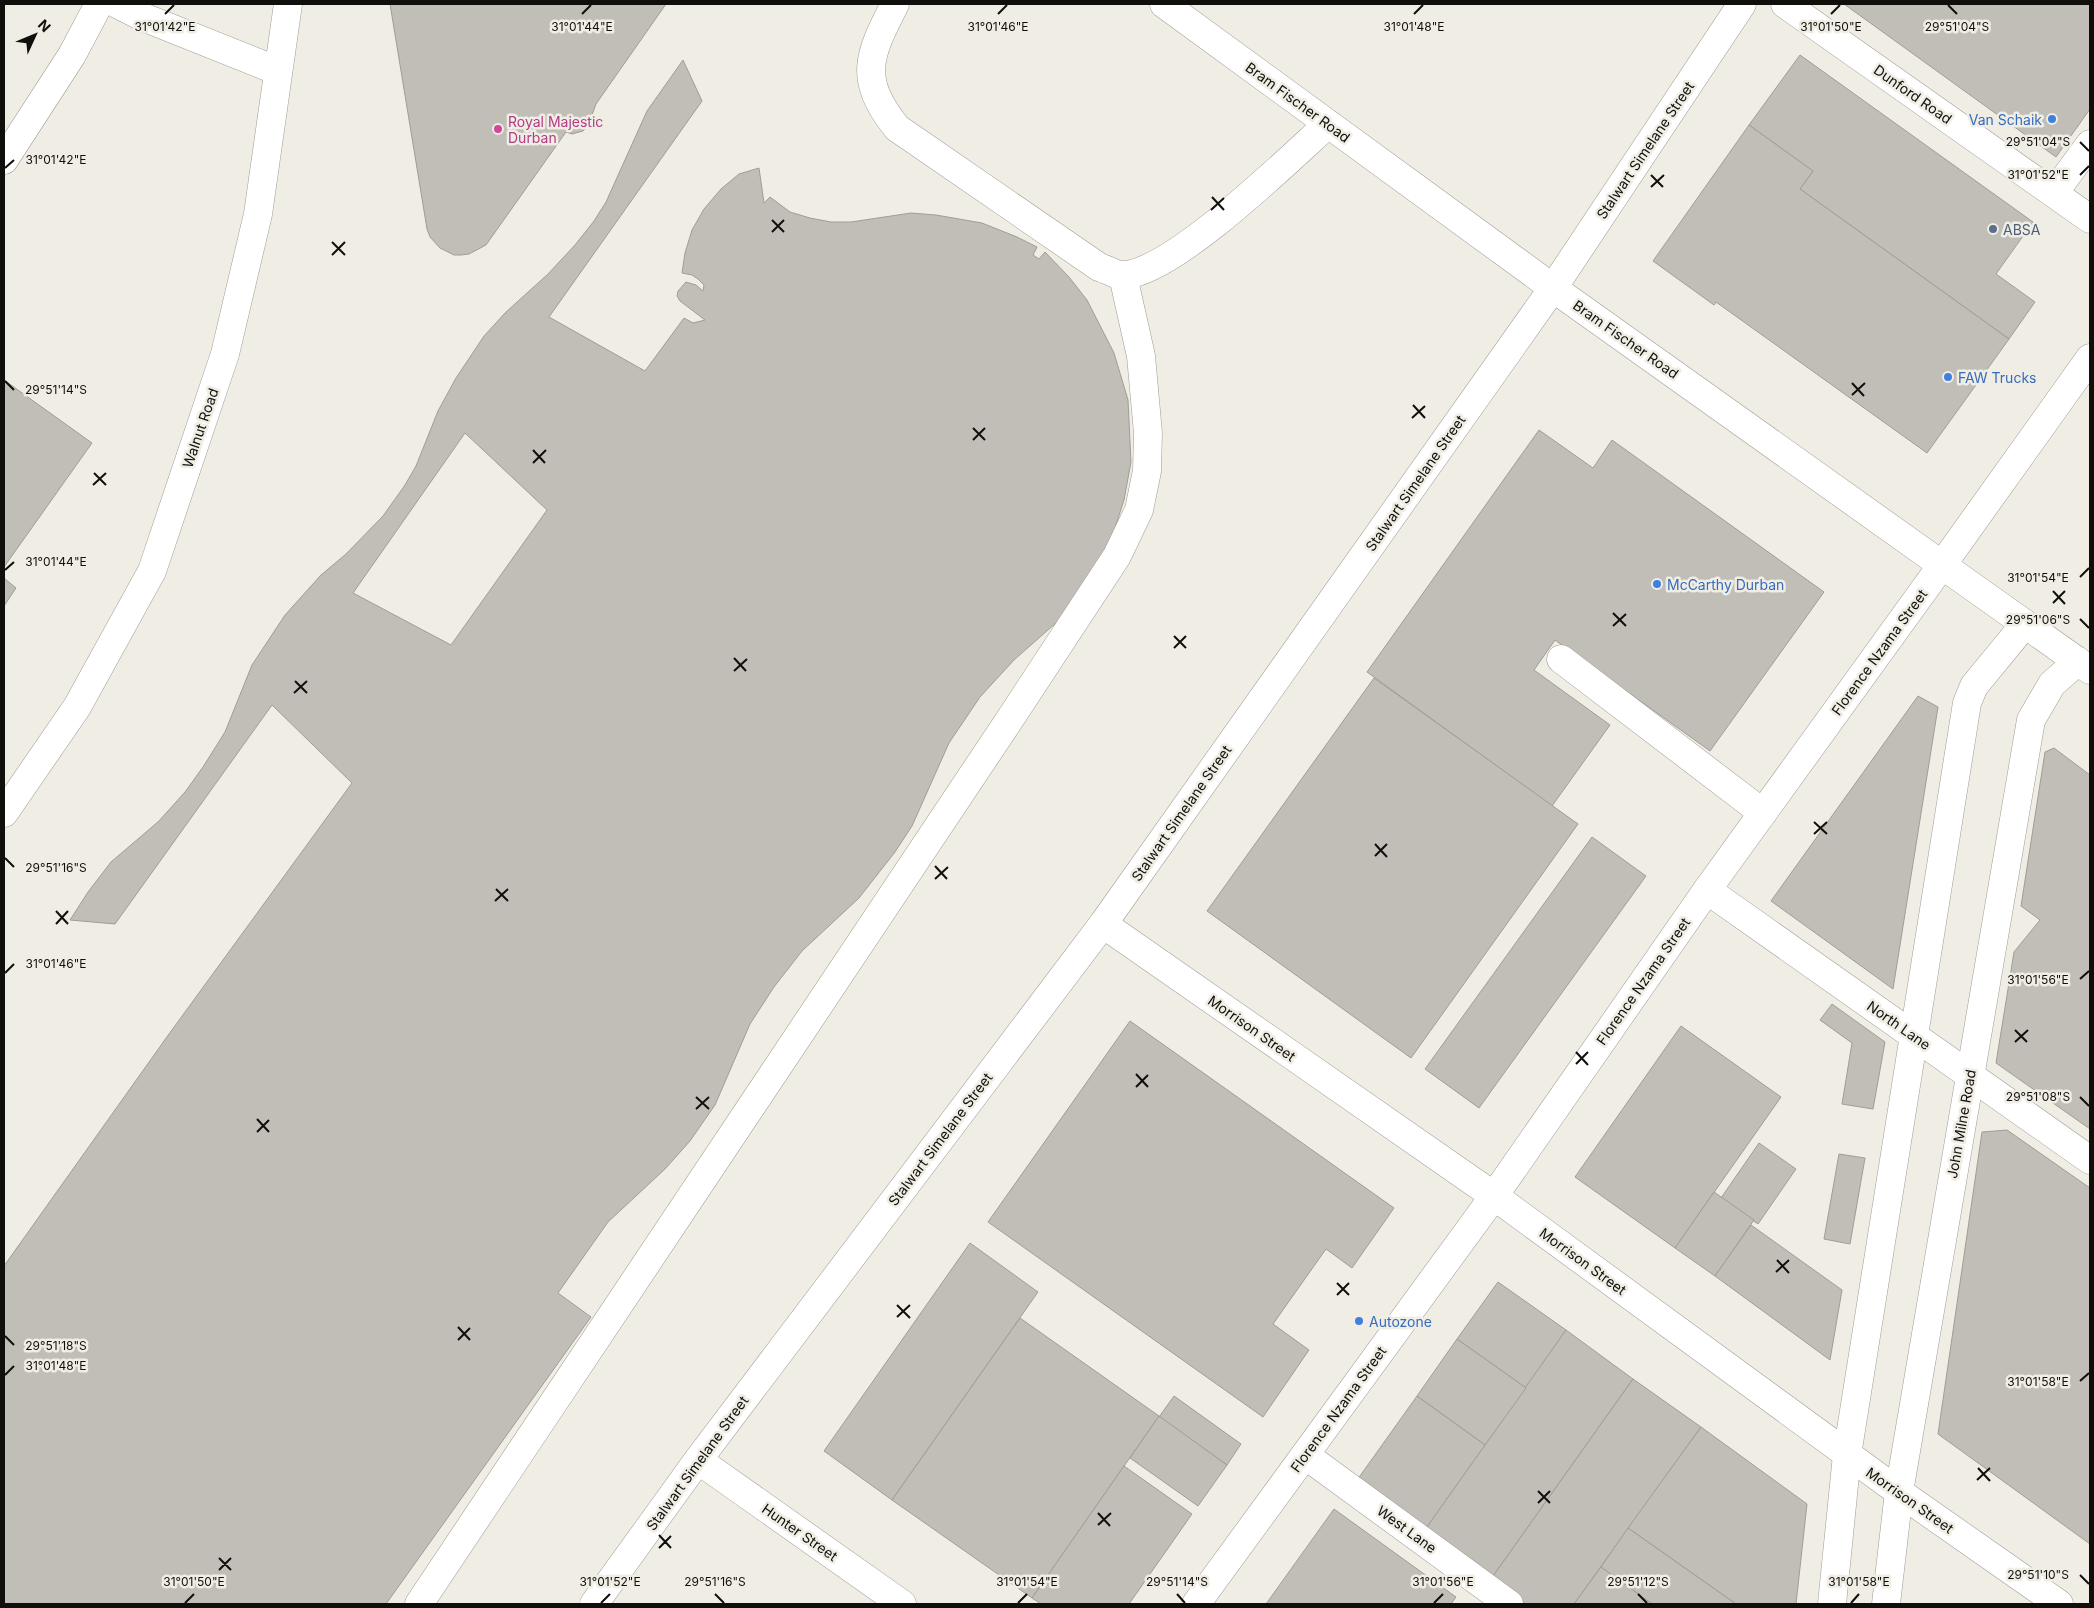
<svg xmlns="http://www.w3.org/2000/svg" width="2094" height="1608" viewBox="0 0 2094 1608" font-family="Inter,sans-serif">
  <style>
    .building { fill: #c1beb7; stroke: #a09d96; fill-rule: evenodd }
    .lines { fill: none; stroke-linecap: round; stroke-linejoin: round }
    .minor-casing { stroke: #9e9c95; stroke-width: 29 }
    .major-casing { stroke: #9e9c95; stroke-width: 29 }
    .highway-casing { stroke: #9e9c95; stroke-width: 29 }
    .minor { stroke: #fff; stroke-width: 28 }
    .major { stroke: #fff; stroke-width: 28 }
    .highway { stroke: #fff; stroke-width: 28 }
    .ticks { fill: none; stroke: #100f0c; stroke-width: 2 }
    .shop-dot { fill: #3f7fe0; stroke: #f0ede5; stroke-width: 2 }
    .hotel-dot { fill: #d1479c; stroke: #f0ede5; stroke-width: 2 }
    .service-dot { fill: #5c6f8a; stroke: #f0ede5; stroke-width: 2 }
    .labels { text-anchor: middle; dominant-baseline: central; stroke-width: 5; stroke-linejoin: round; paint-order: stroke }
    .street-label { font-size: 14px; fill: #100f0c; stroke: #f0ede5 }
    .shop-label { font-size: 14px; fill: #366cbe; stroke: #f0ede5; text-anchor: start }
    .hotel-label { font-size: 14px; fill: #b23c85; stroke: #f0ede5; text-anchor: start }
    .service-label { font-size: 14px; fill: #4e5e75; stroke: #f0ede5; text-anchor: start }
    .ticks-label { font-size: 12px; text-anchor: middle; fill: #100f0c; stroke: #f0ede5; stroke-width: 5; stroke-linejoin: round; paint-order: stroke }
  </style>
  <rect width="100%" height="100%" fill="#f0ede5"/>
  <g class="building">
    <path d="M390,4H666L596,104L588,126L583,131L572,134L566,132L486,245L469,254L461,255H454L440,248L430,237L427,229Z"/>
    <path d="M1844,4H2090V109L2056,157Z"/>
    <path d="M1800,55L2033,222L1996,274L2035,302L2009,339L1800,189L1813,171L1749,125Z"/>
    <path d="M683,60L702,101L549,317L645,371L684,318L693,323L705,320L680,301L677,296L678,291L686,282L696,285L703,291L704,285L698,279L692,275L682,273L685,253L692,230L704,209L721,189L739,174L759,168L764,203L770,197L790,212L810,218L831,222H851L911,213L936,215L982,223L1017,237L1037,247L1033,255L1039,259L1045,252L1069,277L1087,300L1114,353L1128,400L1131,462L1124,500L1112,537L1078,599L1057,622L1014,660L980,697L949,743L912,826L895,852L859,898L802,951L774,987L750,1024L715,1105L690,1141L665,1169L608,1222L558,1293L591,1317L386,1604H4V1266L169,1034L352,783L272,705L115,924L70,920L88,892L111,862L159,821L185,792L203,767L225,732L252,665L285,615L321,575L346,554L383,516L405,485L416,466L438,411L456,378L484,336L506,312L548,274L575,245L594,221L606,202L647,111ZM465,433L547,510L451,645L353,593Z"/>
    <path d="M1749,125L1813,171L1800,189L2009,339L1927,453L1716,302L1714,305L1653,261Z"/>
    <path d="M4,380L92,443L4,567Z"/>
    <path d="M1539,430L1593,468L1612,440L1824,592L1710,751L1555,640L1534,670L1610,725L1552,806L1367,672Z"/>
    <path d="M4,578L16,588L4,606Z"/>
    <path d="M1374,678L1578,824L1411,1058L1207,911Z"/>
    <path d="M1918,696L1938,707L1893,989L1771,901Z"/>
    <path d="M2054,748L2090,775V1129L1996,1063L2014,952L2040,920L2021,906L2045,752Z"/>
    <path d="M1592,837L1646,876L1479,1108L1425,1069Z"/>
    <path d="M1832,1004L1885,1042L1873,1109L1842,1104L1852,1043L1820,1020Z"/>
    <path d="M1130,1021L1394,1208L1352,1268L1326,1249L1273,1324L1309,1350L1263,1417L988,1222Z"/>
    <path d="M1681,1026L1781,1097L1675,1248L1575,1177Z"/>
    <path d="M2007,1130L2090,1188V1544L1938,1434L1982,1132Z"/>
    <path d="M1759,1143L1796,1169L1758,1224L1721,1198Z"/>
    <path d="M1839,1154L1865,1158L1850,1244L1824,1239Z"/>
    <path d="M1714,1192L1754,1220L1715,1276L1675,1248Z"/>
    <path d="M1751,1225L1842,1290L1830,1360L1715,1276Z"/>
    <path d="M970,1243L1038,1292L892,1500L824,1451Z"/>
    <path d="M1498,1282L1566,1330L1526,1388L1457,1339Z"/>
    <path d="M1020,1318L1159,1416L1032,1598L892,1500Z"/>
    <path d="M1566,1330L1633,1379L1491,1579L1424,1531Z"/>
    <path d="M1457,1339L1526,1388L1485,1445L1417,1396Z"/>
    <path d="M1633,1379L1701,1427L1574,1604H1526L1491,1579Z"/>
    <path d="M1174,1396L1241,1444L1227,1465L1159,1417Z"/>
    <path d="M1417,1396L1485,1445L1424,1531L1355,1483Z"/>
    <path d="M1159,1416L1227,1465L1198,1506L1130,1458Z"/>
    <path d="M1701,1427L1807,1504L1796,1604H1736L1628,1528Z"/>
    <path d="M1124,1466L1192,1514L1129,1604H1041L1032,1598Z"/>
    <path d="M1334,1509L1456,1597L1451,1604H1266Z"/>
    <path d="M1628,1528L1736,1604H1652L1601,1567Z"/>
    <path d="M1601,1567L1652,1604H1574Z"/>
  </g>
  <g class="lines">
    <defs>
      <g id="minor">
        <path d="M117,4L143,17L278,71"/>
        <path d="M895,4C869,55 857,78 897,128L1099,267C1106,269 1117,276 1124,275C1174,272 1288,160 1328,124"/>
        <path d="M1785,4L2090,219"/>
        <path d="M4,160L72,55L99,4"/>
        <path d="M2054,193L2090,144"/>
        <path d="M1561,659L1763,813"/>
        <path d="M1707,890L2090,1160"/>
        <path d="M1103,924L1494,1196L1899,1492L2059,1604"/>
        <path d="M1305,1455L1509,1604"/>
        <path d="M698,1460L902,1604"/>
        <path d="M419,1604L1010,719L1117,556L1139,510L1147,471L1148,433L1141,356L1123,276"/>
        <path d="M594,1604L698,1460L1103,924L1553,288"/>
        <path d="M1196,1604L1494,1196L1707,890L1942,565"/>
        <path d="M1832,1604L1847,1455L1967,703L1974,686L2025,624"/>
        <path d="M1886,1604L1899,1492L2031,720L2052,684L2078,661"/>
      </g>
      <g id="major">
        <path d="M1942,565L2090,670"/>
        <path d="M4,813L77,707L152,571L225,354L258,214L288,4"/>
      </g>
      <g id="highway">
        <path d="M1164,4L1553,288L1942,565L2090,358"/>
        <path d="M1553,288L1742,4"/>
      </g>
    </defs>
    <use href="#minor" class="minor-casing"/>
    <use href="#major" class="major-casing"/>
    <use href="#highway" class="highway-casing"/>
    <use href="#minor" class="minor"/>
    <use href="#major" class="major"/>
    <use href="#highway" class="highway"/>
  </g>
  <path class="ticks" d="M1948,5L1957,14M165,14L174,5M582,14L591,5M998,14L1007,5M1414,14L1423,5M1831,14L1840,5M2080,142L2089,151M5,168L14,160M1651,175L1663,187M2080,175L2089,166M1651,187L1664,175M1212,197L1224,210M1211,210L1224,198M772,220L784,232M772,232L784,220M332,242L345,255M332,255L345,242M5,381L14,390M1852,383L1864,396M1852,395L1865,383M1413,405L1425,418M1412,418L1425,406M973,428L985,440M973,440L985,428M533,450L545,463M533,463L546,450M94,473L106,485M93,485L106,473M5,570L14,562M2080,577L2089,568M2053,591L2065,604M2053,603L2065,591M1613,613L1626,626M2080,619L2089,628M1613,626L1626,614M1174,636L1186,648M1174,648L1186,636M734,658L746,671M734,671L747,659M295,681L307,693M294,693L307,681M1814,822L1827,834M1814,834L1827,822M1375,844L1387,857M1375,856L1387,844M5,858L14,867M935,866L947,879M935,879L948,867M496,889L508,901M495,901L508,889M56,911L68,924M56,924L68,911M5,973L14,964M2080,979L2089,971M2015,1030L2027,1042M2015,1042L2028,1030M1576,1052L1588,1065M1576,1064L1588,1052M1136,1074L1148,1087M1136,1087L1148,1075M696,1097L709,1109M2080,1097L2089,1106M696,1109L709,1097M257,1119L269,1132M257,1132L269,1120M1777,1260L1789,1273M1776,1272L1789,1260M1337,1283L1349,1295M1337,1295L1349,1283M897,1305L910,1318M897,1317L910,1305M458,1327L470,1340M5,1336L14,1345M458,1340L470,1328M5,1375L14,1366M2080,1381L2089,1373M1978,1468L1990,1481M1977,1480L1990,1468M1538,1491L1550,1503M1538,1503L1550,1491M1098,1513L1110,1526M1098,1525L1111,1513M659,1535L671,1548M659,1548L671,1536M219,1558L231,1570M219,1570L231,1558M2080,1575L2089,1584M715,1594L724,1603M1177,1594L1185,1603M1638,1594L1647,1603M185,1603L194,1594M601,1603L610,1594M1018,1603L1027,1594M1434,1603L1443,1594M1851,1603L1859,1594"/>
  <g class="shop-dot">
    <circle cx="2052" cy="119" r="5"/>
    <circle cx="1948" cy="377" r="5"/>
    <circle cx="1657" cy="584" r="5"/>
    <circle cx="1359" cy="1321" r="5"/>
  </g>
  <circle class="hotel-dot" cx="498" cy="129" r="5"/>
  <circle class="service-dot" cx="1993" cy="229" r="5"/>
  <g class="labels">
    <g class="street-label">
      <text transform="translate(1913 94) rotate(35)">Dunford Road</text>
      <text transform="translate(1298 102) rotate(36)">Bram Fischer Road</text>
      <text transform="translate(1645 150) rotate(-56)">Stalwart Simelane Street</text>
      <text transform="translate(1626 339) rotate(35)">Bram Fischer Road</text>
      <text transform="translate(200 428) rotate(-71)">Walnut Road</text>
      <text transform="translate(1415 483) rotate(-55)">Stalwart Simelane Street</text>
      <text transform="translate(1879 652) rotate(-54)">Florence Nzama Street</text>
      <text transform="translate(1181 813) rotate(-55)">Stalwart Simelane Street</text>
      <text transform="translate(1643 981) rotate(-55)">Florence Nzama Street</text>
      <text transform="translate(1899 1025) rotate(35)">North Lane</text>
      <text transform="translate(1252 1028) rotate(35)">Morrison Street</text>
      <text transform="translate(1961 1124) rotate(-80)">John Milne Road</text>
      <text transform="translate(940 1139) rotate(-53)">Stalwart Simelane Street</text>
      <text transform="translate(1583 1261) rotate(36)">Morrison Street</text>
      <text transform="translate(1338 1409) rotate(-54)">Florence Nzama Street</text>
      <text transform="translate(697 1463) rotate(-54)">Stalwart Simelane Street</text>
      <text transform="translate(1910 1500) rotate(35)">Morrison Street</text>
      <text transform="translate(1407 1529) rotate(36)">West Lane</text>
      <text transform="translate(800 1532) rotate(35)">Hunter Street</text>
    </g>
    <g class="shop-label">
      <text x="2042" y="119" text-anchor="end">Van Schaik</text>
      <text x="1958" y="377">FAW Trucks</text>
      <text x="1667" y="584">McCarthy Durban</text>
      <text x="1369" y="1321">Autozone</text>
    </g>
    <g class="hotel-label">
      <text x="508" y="121">Royal Majestic<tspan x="508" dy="16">Durban</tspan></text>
    </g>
    <g class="service-label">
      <text x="2003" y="229">ABSA</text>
    </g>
  </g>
  <g class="ticks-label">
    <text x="165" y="31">31°01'42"E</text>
    <text x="582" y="31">31°01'44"E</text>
    <text x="998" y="31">31°01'46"E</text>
    <text x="1414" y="31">31°01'48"E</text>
    <text x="1831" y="31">31°01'50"E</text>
    <text x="1957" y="31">29°51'04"S</text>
    <text x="2038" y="146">29°51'04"S</text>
    <text x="56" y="164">31°01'42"E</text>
    <text x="2038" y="179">31°01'52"E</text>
    <text x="56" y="394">29°51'14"S</text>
    <text x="56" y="566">31°01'44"E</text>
    <text x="2038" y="582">31°01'54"E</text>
    <text x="2038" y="624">29°51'06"S</text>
    <text x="56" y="872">29°51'16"S</text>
    <text x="56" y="968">31°01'46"E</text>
    <text x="2038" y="984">31°01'56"E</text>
    <text x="2038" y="1101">29°51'08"S</text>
    <text x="56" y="1350">29°51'18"S</text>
    <text x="56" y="1370">31°01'48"E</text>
    <text x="2038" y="1386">31°01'58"E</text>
    <text x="2038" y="1579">29°51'10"S</text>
    <text x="715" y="1586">29°51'16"S</text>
    <text x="1177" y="1586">29°51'14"S</text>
    <text x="1638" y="1586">29°51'12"S</text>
    <text x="194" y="1586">31°01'50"E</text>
    <text x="610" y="1586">31°01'52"E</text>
    <text x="1027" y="1586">31°01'54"E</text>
    <text x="1443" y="1586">31°01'56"E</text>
    <text x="1859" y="1586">31°01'58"E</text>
  </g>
  <rect width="2094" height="1608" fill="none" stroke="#100f0c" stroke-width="10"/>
  <g transform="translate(35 35) rotate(46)" stroke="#f0ede5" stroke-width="4" paint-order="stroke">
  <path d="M0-4L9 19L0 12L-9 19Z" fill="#100f0c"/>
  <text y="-8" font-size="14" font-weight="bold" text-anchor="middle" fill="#100f0c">N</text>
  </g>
</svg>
